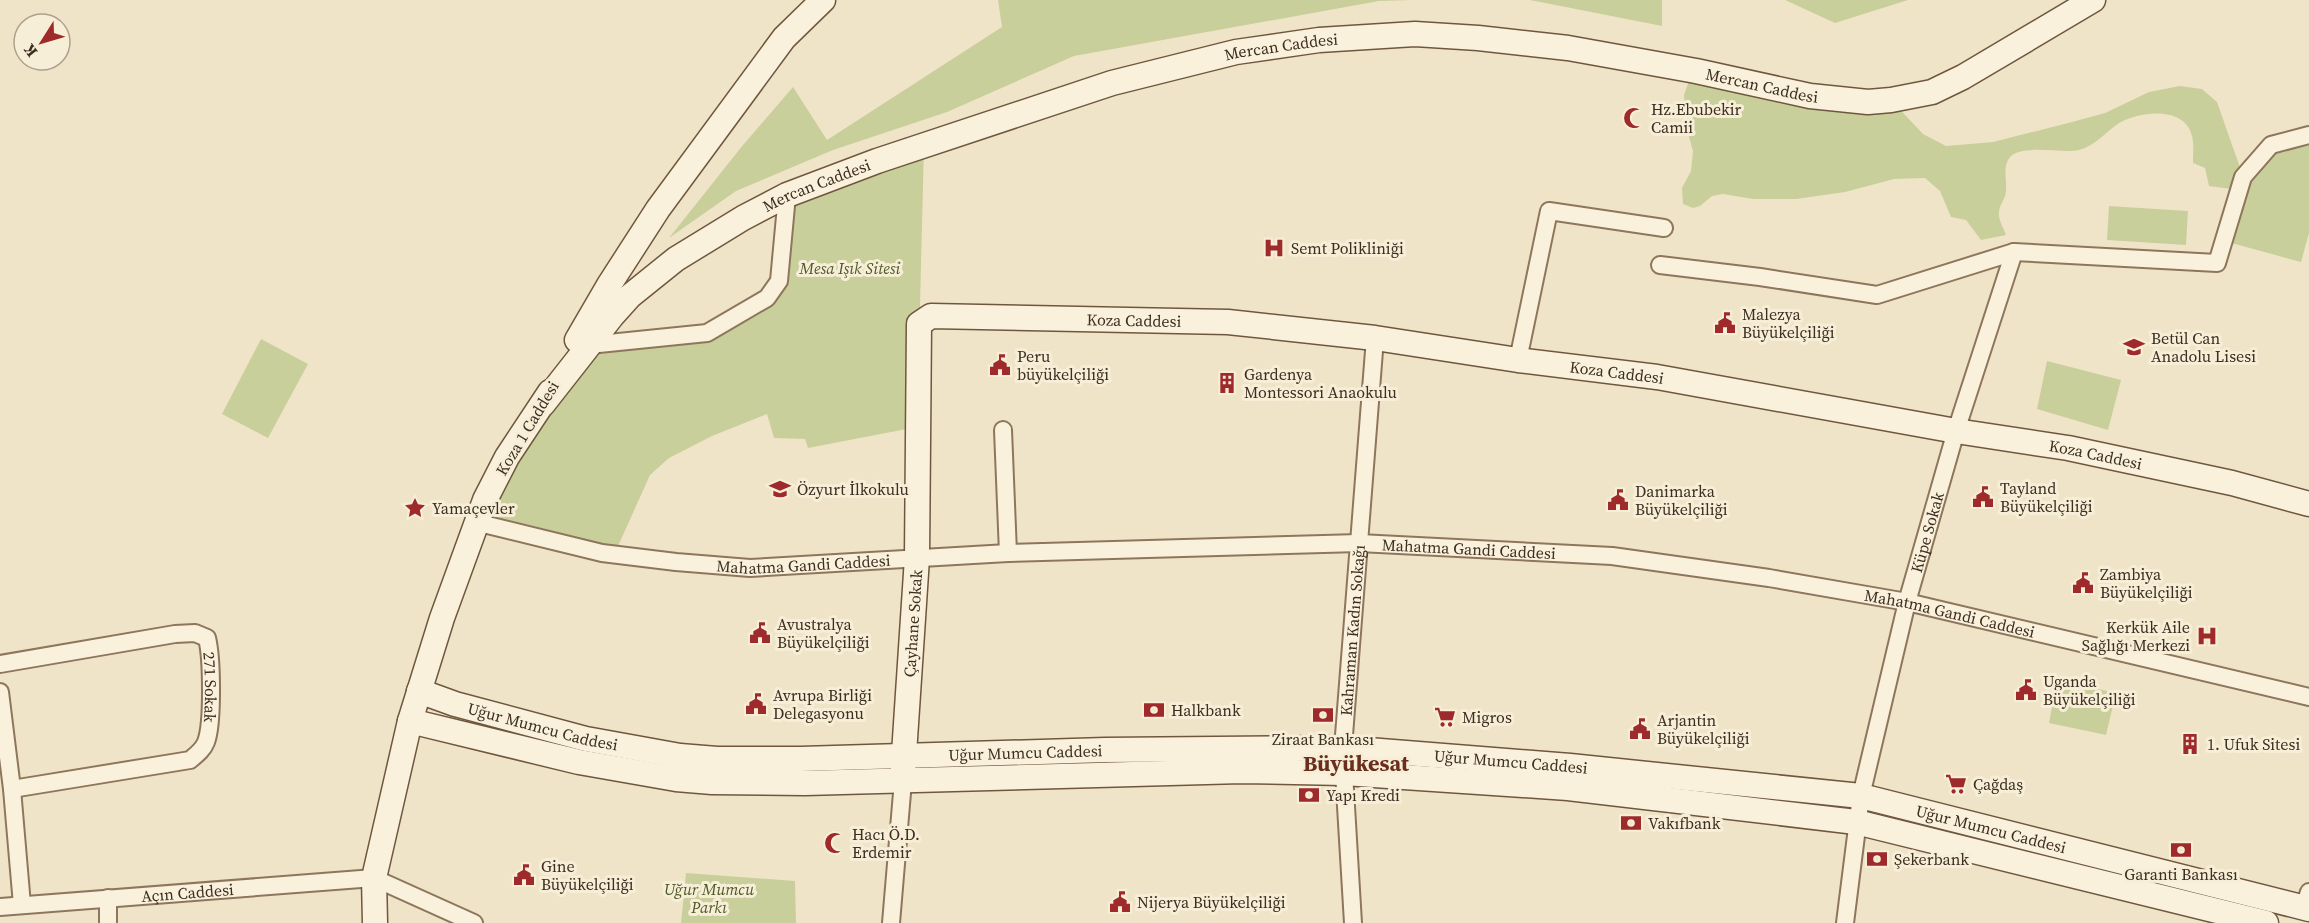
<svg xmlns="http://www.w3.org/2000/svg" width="2309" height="923" viewBox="0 0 2309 923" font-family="'Source Serif 4',serif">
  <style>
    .green { fill: #c9cf9b }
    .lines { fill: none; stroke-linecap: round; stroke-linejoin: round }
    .street-casing { stroke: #8d765c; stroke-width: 20 }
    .secondary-casing { stroke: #6f573f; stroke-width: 27 }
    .street { stroke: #faf1dc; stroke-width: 16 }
    .secondary { stroke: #faf1dc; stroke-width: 24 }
    .labels { text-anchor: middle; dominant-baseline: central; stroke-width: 6; stroke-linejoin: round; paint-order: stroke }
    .street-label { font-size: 16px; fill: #3d2e20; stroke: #f7eed8 }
    .poi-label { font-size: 16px; fill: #3d2e20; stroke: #f7eed8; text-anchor: start }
    .park-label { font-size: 16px; font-style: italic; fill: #4d5a26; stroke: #f7eed8 }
    .district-label { font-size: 22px; font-weight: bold; fill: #6b2e1e; stroke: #f7eed8 }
  </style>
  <rect width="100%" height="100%" fill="#f0e4c8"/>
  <g class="green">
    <path d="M998,0H1413L1379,1L1074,56L947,112L833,150L736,191L669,238L743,145L793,87L827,140L1002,27Z"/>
    <path d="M1530,0H1662V26Z"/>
    <path d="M1785,0H1908L1835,23Z"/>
    <path d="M1690,78L1891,100L1923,134L1946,146L1993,142L2072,122L2105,113L2149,92L2180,86L2202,89L2217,102L2243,176L2271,145L2309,135V233L2301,262L2224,241L2239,190L2209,186L2205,168L2193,163C2193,155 2194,144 2192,136C2185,106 2141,111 2121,122C2107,130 2096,146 2079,150C2062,154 2024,144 2011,156C2002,165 2007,180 2006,191C2006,198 1999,205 1999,213C1998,219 2004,229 2006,235L1981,240L1966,220L1951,217L1940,191L1925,178L1894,179L1845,192L1796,199H1753L1723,194L1712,196L1700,206L1693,208L1683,204L1682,188L1691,171L1693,151L1687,130L1684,95Z"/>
    <path d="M924,145L917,427L808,448L805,439L774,438L767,414L712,436L669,458L650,475L614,555L475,522L589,345L707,333L767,299L787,195Z"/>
    <path d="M2109,206L2188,211L2186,245L2107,240Z"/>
    <path d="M261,339L308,364L268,438L222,414Z"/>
    <path d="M2047,361L2121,380L2108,430L2037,409Z"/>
    <path d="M2057,680L2116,693L2106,735L2049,723Z"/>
    <path d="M686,873L795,881L796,923H681Z"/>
  </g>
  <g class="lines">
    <defs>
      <g id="street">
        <path d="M1660,265L1760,277L1877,295L2014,252L2217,263L2243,177L2271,145L2309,135"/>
        <path d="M589,345L707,333L767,298L779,281L787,195"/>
        <path d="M1518,360L1549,211L1664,228"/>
        <path d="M1003,430L1008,553"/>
        <path id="s1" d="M475,522L602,553L676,562L750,568L1008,553L1359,543L1612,556L1769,578L1907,602L2309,697"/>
        <path id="s2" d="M0,664L175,634L195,633L207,638C212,658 213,724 206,742C203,750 196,755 190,760L12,789"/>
        <path d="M0,692L12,789L22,905"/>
        <path id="s3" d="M1343,748L1375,338"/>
        <path d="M1344,773L1353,923"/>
        <path d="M108,898V923"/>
        <path id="s4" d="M0,907L374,878L474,923"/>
        <path d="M2304,907L2309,892"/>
        <path d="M891,923L903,781"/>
        <path id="s5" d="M1845,923L1861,796L1907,602L1956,431L2014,252"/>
      </g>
      <g id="secondary">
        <path d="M577,340L609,285L658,209L784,38L823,0"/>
        <path id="s6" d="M543,404L612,316L630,296L676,259L743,218L787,195L877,161L1112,83L1236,52L1319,40L1415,34L1478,38L1568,48L1696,71L1810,96L1868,102L1891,100L1932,92L1963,77L2093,0"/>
        <path id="s7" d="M419,691L455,704L586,739L680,756L717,759H801L1105,750L1343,748L1570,766L1861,796L2309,909"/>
        <path d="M410,721L579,762L676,779L712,782L805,783L1242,771L1344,773L1568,788L1856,822L2266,923"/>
        <path id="s8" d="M903,769L917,558L919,324L931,316L1228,322L1375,338L1518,360L1657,377L1956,431L2068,448L2232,483L2309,504"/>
        <path d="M375,923L374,878L410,721L442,618L485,500L507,457L550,392"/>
      </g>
    </defs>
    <use href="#street" class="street-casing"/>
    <use href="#secondary" class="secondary-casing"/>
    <use href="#street" class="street"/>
    <use href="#secondary" class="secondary"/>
  </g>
  <defs>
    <symbol id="mosque-bare" viewBox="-9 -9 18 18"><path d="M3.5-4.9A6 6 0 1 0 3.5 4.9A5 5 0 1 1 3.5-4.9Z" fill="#9e2a2b" stroke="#f7eed8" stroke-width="2.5" paint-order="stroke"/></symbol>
    <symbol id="hospital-bare" viewBox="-9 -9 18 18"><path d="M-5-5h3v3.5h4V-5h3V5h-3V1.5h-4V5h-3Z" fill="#9e2a2b" stroke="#f7eed8" stroke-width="2.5" paint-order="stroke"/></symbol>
    <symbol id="civic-bare" viewBox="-9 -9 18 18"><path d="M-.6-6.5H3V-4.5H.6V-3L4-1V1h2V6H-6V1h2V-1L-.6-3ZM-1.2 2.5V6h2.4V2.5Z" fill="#9e2a2b" stroke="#f7eed8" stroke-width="2.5" paint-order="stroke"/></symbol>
    <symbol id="school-bare" viewBox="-9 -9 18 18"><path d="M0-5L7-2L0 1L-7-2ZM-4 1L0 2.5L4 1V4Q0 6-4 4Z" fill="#9e2a2b" stroke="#f7eed8" stroke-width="2.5" paint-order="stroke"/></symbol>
    <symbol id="building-bare" viewBox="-9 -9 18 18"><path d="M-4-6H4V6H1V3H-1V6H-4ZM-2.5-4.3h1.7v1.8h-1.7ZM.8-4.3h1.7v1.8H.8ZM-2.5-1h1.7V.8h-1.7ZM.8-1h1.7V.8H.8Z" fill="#9e2a2b" stroke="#f7eed8" stroke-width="2.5" paint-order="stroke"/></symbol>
    <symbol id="sight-bare" viewBox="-9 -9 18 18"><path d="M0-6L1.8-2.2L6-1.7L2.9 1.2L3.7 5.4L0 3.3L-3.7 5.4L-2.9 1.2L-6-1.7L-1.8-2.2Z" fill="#9e2a2b" stroke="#f7eed8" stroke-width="2.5" paint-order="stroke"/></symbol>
    <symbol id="bank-bare" viewBox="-9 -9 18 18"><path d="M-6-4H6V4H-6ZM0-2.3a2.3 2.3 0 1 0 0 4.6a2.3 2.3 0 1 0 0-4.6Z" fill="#9e2a2b" stroke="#f7eed8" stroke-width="2.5" paint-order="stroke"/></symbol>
    <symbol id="supermarket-bare" viewBox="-9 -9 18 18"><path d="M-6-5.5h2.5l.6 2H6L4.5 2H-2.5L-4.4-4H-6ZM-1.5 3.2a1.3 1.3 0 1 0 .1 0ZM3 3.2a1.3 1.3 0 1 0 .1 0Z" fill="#9e2a2b" stroke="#f7eed8" stroke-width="2.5" paint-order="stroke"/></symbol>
  </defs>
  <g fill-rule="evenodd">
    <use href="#mosque-bare" x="1619" y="103" width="30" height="30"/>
    <use href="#hospital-bare" x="1259" y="233" width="30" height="30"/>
    <use href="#civic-bare" x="1710" y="308" width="30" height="30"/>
    <use href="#school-bare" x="2119" y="332" width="30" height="30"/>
    <use href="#civic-bare" x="985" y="350" width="30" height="30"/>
    <use href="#building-bare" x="1212" y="368" width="30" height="30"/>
    <use href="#school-bare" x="765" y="474" width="30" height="30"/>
    <use href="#civic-bare" x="1968" y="482" width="30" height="30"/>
    <use href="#civic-bare" x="1603" y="485" width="30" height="30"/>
    <use href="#sight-bare" x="400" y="493" width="30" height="30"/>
    <use href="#civic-bare" x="2068" y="568" width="30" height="30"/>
    <use href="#civic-bare" x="745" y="618" width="30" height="30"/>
    <use href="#hospital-bare" x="2192" y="621" width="30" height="30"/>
    <use href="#civic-bare" x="2011" y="675" width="30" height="30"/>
    <use href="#civic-bare" x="741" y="689" width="30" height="30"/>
    <use href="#bank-bare" x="1139" y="695" width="30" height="30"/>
    <use href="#bank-bare" x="1308" y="700" width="30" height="30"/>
    <use href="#supermarket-bare" x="1430" y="702" width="30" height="30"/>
    <use href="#civic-bare" x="1625" y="714" width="30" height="30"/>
    <use href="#building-bare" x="2175" y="729" width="30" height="30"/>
    <use href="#supermarket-bare" x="1941" y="769" width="30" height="30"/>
    <use href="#bank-bare" x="1294" y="780" width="30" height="30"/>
    <use href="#bank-bare" x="1616" y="808" width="30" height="30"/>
    <use href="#mosque-bare" x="820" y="828" width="30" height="30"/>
    <use href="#bank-bare" x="2166" y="835" width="30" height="30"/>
    <use href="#bank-bare" x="1862" y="844" width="30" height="30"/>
    <use href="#civic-bare" x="509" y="860" width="30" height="30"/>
    <use href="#civic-bare" x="1105" y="887" width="30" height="30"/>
  </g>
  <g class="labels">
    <g class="street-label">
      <text stroke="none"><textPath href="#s6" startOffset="843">Mercan Caddesi</textPath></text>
      <text stroke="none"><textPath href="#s6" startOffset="1329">Mercan Caddesi</textPath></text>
      <text stroke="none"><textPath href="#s6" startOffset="357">Mercan Caddesi</textPath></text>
      <text stroke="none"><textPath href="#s8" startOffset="663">Koza Caddesi</textPath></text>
      <text stroke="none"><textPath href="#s8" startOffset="1149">Koza Caddesi</textPath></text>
      <text transform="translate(527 428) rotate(-59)">Koza 1 Caddesi</text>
      <text stroke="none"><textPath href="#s8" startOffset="1635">Koza Caddesi</textPath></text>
      <text stroke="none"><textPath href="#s5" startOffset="400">Küpe Sokak</textPath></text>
      <text stroke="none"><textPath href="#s1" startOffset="999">Mahatma Gandi Caddesi</textPath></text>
      <text stroke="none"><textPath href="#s1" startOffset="333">Mahatma Gandi Caddesi</textPath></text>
      <text stroke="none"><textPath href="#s1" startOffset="1485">Mahatma Gandi Caddesi</textPath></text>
      <text stroke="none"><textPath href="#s8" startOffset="146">Çayhane Sokak</textPath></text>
      <text stroke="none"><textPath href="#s3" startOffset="118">Kahraman Kadın Sokağı</textPath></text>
      <text stroke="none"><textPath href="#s2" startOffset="260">271 Sokak</textPath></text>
      <text stroke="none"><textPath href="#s7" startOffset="129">Uğur Mumcu Caddesi</textPath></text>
      <text stroke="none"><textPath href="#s7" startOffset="615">Uğur Mumcu Caddesi</textPath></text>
      <text stroke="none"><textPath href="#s7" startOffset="1101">Uğur Mumcu Caddesi</textPath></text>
      <text stroke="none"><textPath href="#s7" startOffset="1587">Uğur Mumcu Caddesi</textPath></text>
      <text stroke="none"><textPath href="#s4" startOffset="188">Açın Caddesi</textPath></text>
    </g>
    <g class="poi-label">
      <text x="1651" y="109">Hz.Ebubekir<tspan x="1651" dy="18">Camii</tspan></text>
      <text x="1291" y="248">Semt Polikliniği</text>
      <text x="1742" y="314">Malezya<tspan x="1742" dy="18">Büyükelçiliği</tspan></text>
      <text x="2151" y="338">Betül Can<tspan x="2151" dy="18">Anadolu Lisesi</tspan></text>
      <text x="1017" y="356">Peru<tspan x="1017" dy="18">büyükelçiliği</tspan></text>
      <text x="1244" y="374">Gardenya<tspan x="1244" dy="18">Montessori Anaokulu</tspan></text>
      <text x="2000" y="488">Tayland<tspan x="2000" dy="18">Büyükelçiliği</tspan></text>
      <text x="797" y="489">Özyurt İlkokulu</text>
      <text x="1635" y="491">Danimarka<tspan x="1635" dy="18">Büyükelçiliği</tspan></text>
      <text x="432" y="508">Yamaçevler</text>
      <text x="2100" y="574">Zambiya<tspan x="2100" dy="18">Büyükelçiliği</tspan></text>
      <text x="777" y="624">Avustralya<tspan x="777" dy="18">Büyükelçiliği</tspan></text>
      <text x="2190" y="627" text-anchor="end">Kerkük Aile<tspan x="2190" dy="18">Sağlığı Merkezi</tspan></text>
      <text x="2043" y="681">Uganda<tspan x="2043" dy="18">Büyükelçiliği</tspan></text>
      <text x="773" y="695">Avrupa Birliği<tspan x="773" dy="18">Delegasyonu</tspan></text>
      <text x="1171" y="710">Halkbank</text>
      <text x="1462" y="717">Migros</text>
      <text x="1657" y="720">Arjantin<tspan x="1657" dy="18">Büyükelçiliği</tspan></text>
      <text x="1323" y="739" text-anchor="middle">Ziraat Bankası</text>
      <text x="2207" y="744">1. Ufuk Sitesi</text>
      <text x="1973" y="784">Çağdaş</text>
      <text x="1326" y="795">Yapı Kredi</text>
      <text x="1648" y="823">Vakıfbank</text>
      <text x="852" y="834">Hacı Ö.D.<tspan x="852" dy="18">Erdemir</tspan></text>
      <text x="1894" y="859">Şekerbank</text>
      <text x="541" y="866">Gine<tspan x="541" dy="18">Büyükelçiliği</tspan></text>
      <text x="2181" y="874" text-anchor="middle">Garanti Bankası</text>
      <text x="1137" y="902">Nijerya Büyükelçiliği</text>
    </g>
    <g class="park-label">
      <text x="850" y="268">Mesa Işık Sitesi</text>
      <text x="709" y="889">Uğur Mumcu<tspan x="709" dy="18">Parkı</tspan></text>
    </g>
    <g class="district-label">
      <text x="1356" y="763">Büyükesat</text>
    </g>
  </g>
  <g transform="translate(42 42) rotate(233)"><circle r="28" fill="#f7eed8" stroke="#ada18e" stroke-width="1.5"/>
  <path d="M0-4.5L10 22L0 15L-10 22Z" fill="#9e2a2b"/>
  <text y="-9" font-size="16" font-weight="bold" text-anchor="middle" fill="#3d2e20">K</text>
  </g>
</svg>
